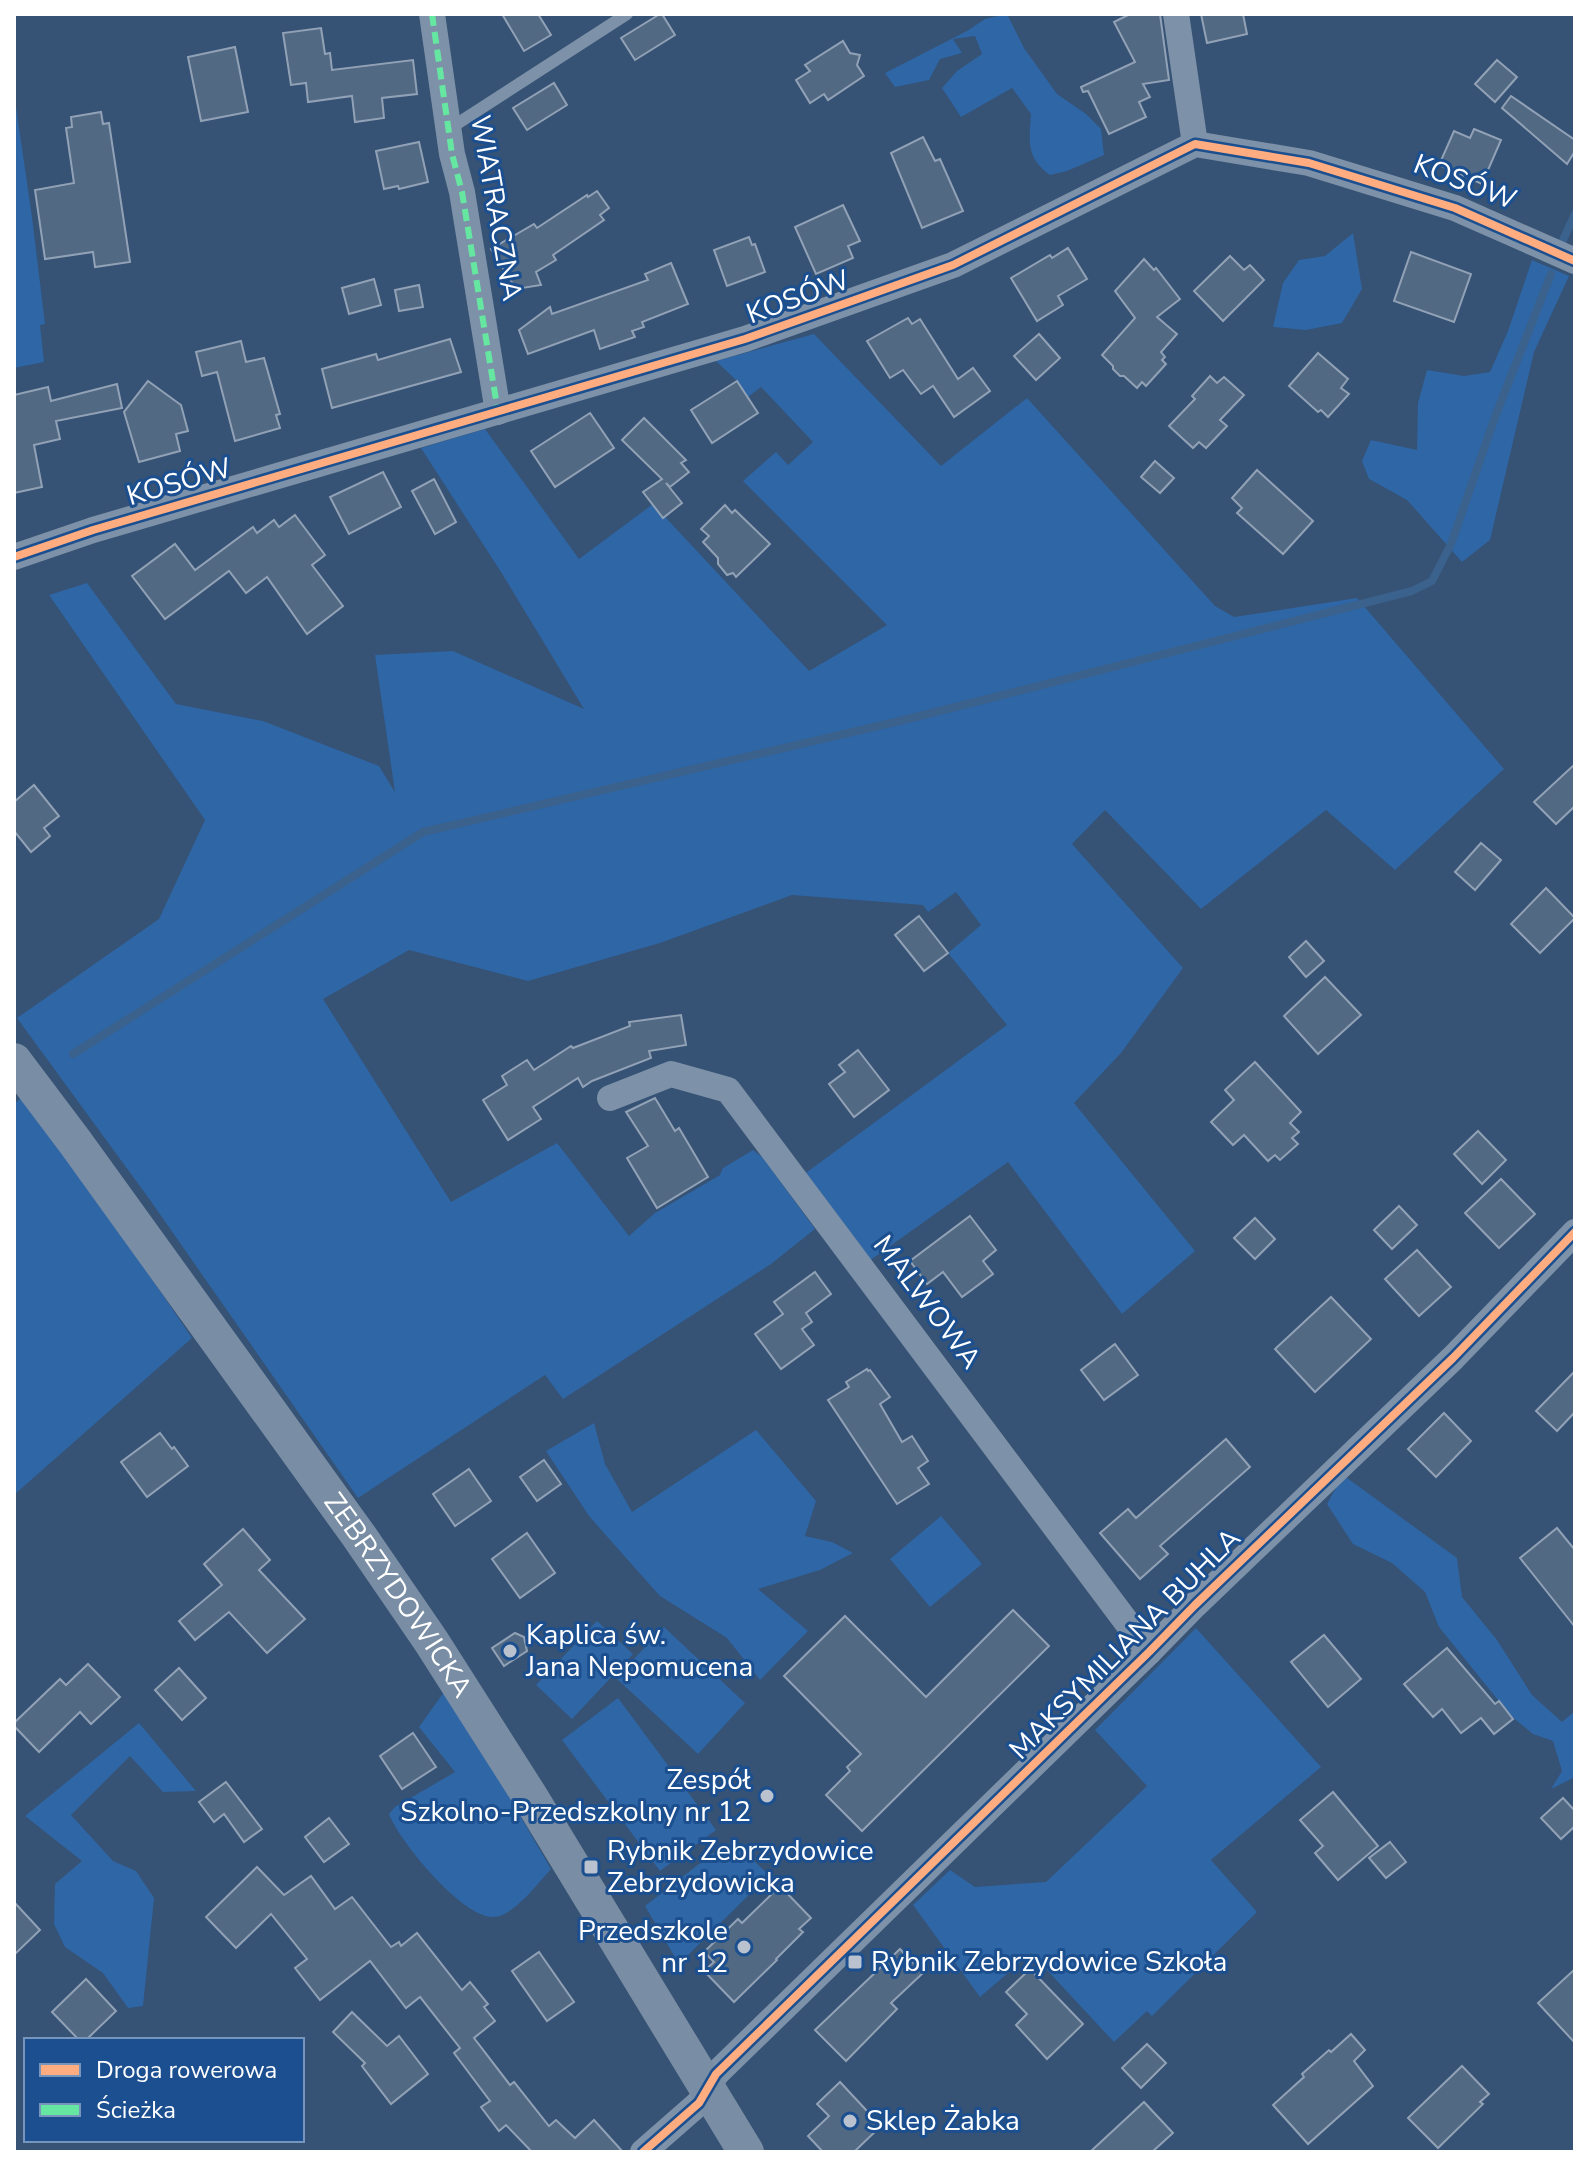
<svg xmlns="http://www.w3.org/2000/svg" width="1589" height="2166" viewBox="0 0 1589 2166" font-family="'Nunito Sans',sans-serif">
  <style>
    .green { fill: #2f66a5 }
    .lines { fill: none; stroke-linecap: round; stroke-linejoin: round }
    .stream { stroke: #3b618d; stroke-width: 8 }
    .building { fill: #526984; stroke: #92a2b6; stroke-width: 2 }
    .lane { stroke: #7d92a8; stroke-width: 12 }
    .street { stroke: #7d92a8; stroke-width: 26 }
    .secondary { stroke: #798da4; stroke-width: 36 }
    .quiet { stroke: #66e7a1; stroke-width: 6; stroke-dasharray: 12 6; stroke-linecap: butt }
    .cycleway-casing { stroke: #1b4f8f; stroke-width: 13 }
    .cycleway { stroke: #ffac80; stroke-width: 8 }
    .poi-dot { fill: #b9c2ce; stroke: #1b4f8f; stroke-width: 3 }
    .labels { text-anchor: middle; dominant-baseline: central; stroke-width: 6; stroke-linejoin: round; paint-order: stroke }
    .street-label { font-size: 28px; fill: #fff; stroke: #1b4f8f }
    .poi-label { font-size: 28px; fill: #fff; stroke: #1b4f8f; text-anchor: start }
  </style>
  <rect width="100%" height="100%" fill="#365274"/>
  <g class="green">
    <path d="M1007,14L1024,48L1057,94L1086,114L1101,129L1104,155L1067,171L1050,175C1026,158 1029,141 1031,114L1012,88L961,117L942,88L957,71L982,54L975,36L953,39L962,53L940,59L929,80L895,87L885,73L967,31L985,19Z"/>
    <path d="M14,93L32,217L45,324L40,325L44,362L14,368Z"/>
    <path d="M1353,233L1362,289L1342,323L1306,330L1273,327L1283,283L1299,260L1325,256Z"/>
    <path d="M1532,260L1569,276L1534,352L1490,540L1462,562L1407,500L1369,479L1362,461L1371,440L1417,450L1418,403L1427,370L1464,376L1490,372L1508,331Z"/>
    <path d="M814,334L941,466L1027,398L1215,606L1234,617L1357,598L1504,769L1395,870L1326,810L1201,909L1105,810L1072,844L1183,968L1121,1053L1074,1103L1195,1251L1122,1314L1008,1162L865,1264L803,1175L1007,1025L948,953L981,925L956,892L928,912L923,905L792,895L660,943L528,981L409,950L323,999L451,1202L557,1143L629,1236L655,1213L720,1175L723,1168L753,1150L763,1158L815,1229L771,1264L563,1399L545,1375L358,1498L150,1200L17,1018L159,919L205,820L49,595L87,583L176,704L263,721L379,766L395,792L375,655L453,651L584,709L501,572L421,448L485,429L579,559L653,504L809,671L887,625L743,481L776,452L788,465L813,442L761,387L748,397L737,381L716,361Z"/>
    <path d="M26,1094L192,1338L14,1495V1104Z"/>
    <path d="M594,1423L605,1464L632,1512L756,1430L816,1501L805,1536L832,1542L853,1553L820,1570L758,1589L808,1631L760,1680L727,1638L660,1596L642,1576L589,1516L546,1451Z"/>
    <path d="M1343,1475L1457,1558L1462,1597L1497,1640L1532,1695L1562,1722L1575,1711V1777L1551,1789L1562,1771L1553,1741L1533,1734L1511,1716L1439,1627L1425,1592L1392,1563L1353,1544L1327,1504Z"/>
    <path d="M941,1516L982,1564L930,1607L890,1559Z"/>
    <path d="M597,1621L633,1654L572,1719L536,1685Z"/>
    <path d="M664,1627L745,1703L698,1754L616,1678Z"/>
    <path d="M1196,1628L1321,1767L1211,1860L1257,1912L1152,2016L1147,2011L1114,2042L1031,1953L980,1997L913,1905L950,1870L975,1887L1046,1882L1147,1786L1095,1730Z"/>
    <path d="M444,1692L501,1783L551,1869C538,1883 514,1916 494,1917C463,1919 399,1841 389,1814L395,1807L455,1772L419,1727Z"/>
    <path d="M618,1698L716,1830L660,1871L562,1740Z"/>
    <path d="M139,1723L196,1791L163,1792L130,1756L71,1815L113,1861L136,1871L154,1898L143,2006L128,2008L103,1973L65,1947L54,1924L55,1884L82,1861L25,1816Z"/>
    <path d="M726,1843L749,1856L769,1875L679,1964L645,1906Z"/>
  </g>
  <g class="lines">
    <g class="stream">
      <path d="M1563,240L1575,214"/>
      <path d="M73,1054L423,832L904,720L1412,591L1432,581L1451,544L1495,417L1551,274"/>
    </g>
  </g>
  <g class="building">
    <path d="M502,14H538L551,35L524,51Z"/>
    <path d="M660,14H662L675,35L635,60L621,38Z"/>
    <path d="M1130,14H1160L1169,80L1143,84L1150,97L1139,102L1146,117L1109,134L1088,91L1083,92L1081,87L1135,62L1114,22Z"/>
    <path d="M1201,14H1243L1247,34L1207,43Z"/>
    <path d="M321,28L325,54L330,53L332,70L413,60L417,94L382,98L384,118L355,122L352,96L308,102L306,83L291,85L283,33Z"/>
    <path d="M843,41L850,53L860,55L857,65L864,76L828,100L824,94L810,103L796,80L810,71L805,65Z"/>
    <path d="M235,47L248,112L201,121L188,57Z"/>
    <path d="M1497,60L1517,77L1495,102L1475,84Z"/>
    <path d="M554,83L567,105L527,130L513,108Z"/>
    <path d="M1511,96L1575,140V151L1567,164L1502,108Z"/>
    <path d="M101,112L103,124L109,123L130,262L95,267L93,252L45,259L35,190L74,183L66,128L72,127L71,117Z"/>
    <path d="M1474,129L1501,140L1482,184L1439,165L1454,131L1470,138Z"/>
    <path d="M923,137L935,161L940,159L963,211L922,228L891,153Z"/>
    <path d="M419,142L428,182L399,189L398,186L384,189L376,151Z"/>
    <path d="M597,191L609,208L600,215L604,220L553,255L556,260L536,272L541,285L516,289L491,249L534,224L537,228L587,195L588,197Z"/>
    <path d="M843,205L860,241L848,246L853,258L816,274L795,227Z"/>
    <path d="M749,237L752,245L755,244L765,272L727,286L714,250Z"/>
    <path d="M1068,248L1087,279L1058,296L1063,305L1037,321L1011,278L1050,255L1052,258Z"/>
    <path d="M1411,252L1471,274L1454,322L1394,301Z"/>
    <path d="M1230,256L1244,270L1250,265L1264,280L1223,321L1194,291Z"/>
    <path d="M1144,259L1154,270L1156,268L1180,299L1157,317L1177,334L1161,352L1165,357L1162,360L1166,364L1146,386L1142,382L1137,388L1124,376H1120L1113,369V366L1102,355L1135,318L1115,291Z"/>
    <path d="M671,263L688,304L642,322L644,327L632,331L635,337L600,349L594,330L528,354L519,330L550,307L552,314L648,280L645,274Z"/>
    <path d="M374,279L381,305L349,314L342,288Z"/>
    <path d="M419,285L423,307L399,311L395,290Z"/>
    <path d="M908,318L912,324L920,319L958,379L973,368L990,391L954,417L933,386L921,394L903,370L890,378L867,341Z"/>
    <path d="M1039,334L1060,358L1036,380L1014,356Z"/>
    <path d="M450,339L461,372L332,408L322,369L376,354L378,360Z"/>
    <path d="M241,341L246,362L264,358L280,414L276,415L280,428L235,441L217,372L202,376L196,352Z"/>
    <path d="M1318,353L1348,379L1341,388L1349,394L1328,417L1321,410L1318,412L1289,386Z"/>
    <path d="M1210,376L1217,383L1224,377L1244,395L1220,420L1227,426L1206,448L1199,442L1193,448L1169,426L1195,399L1192,396Z"/>
    <path d="M148,381L181,405L188,431L176,434L180,451L139,462L124,412Z"/>
    <path d="M737,381L758,413L712,443L691,410Z"/>
    <path d="M117,384L122,408L56,421L60,439L34,445L42,487L14,493V395L48,387L51,401Z"/>
    <path d="M590,413L614,448L555,487L531,451Z"/>
    <path d="M644,418L686,460L681,463L689,472L670,487L666,483L682,503L663,518L643,492L662,479L622,440Z"/>
    <path d="M1155,461L1174,478L1160,493L1141,477Z"/>
    <path d="M1257,470L1313,521L1283,554L1237,513L1242,508L1232,498Z"/>
    <path d="M383,472L401,507L349,534L330,497Z"/>
    <path d="M434,479L456,522L435,534L412,491Z"/>
    <path d="M725,505L732,513L735,510L770,544L736,577L733,573L727,575L718,564V558L703,542L709,536L701,529Z"/>
    <path d="M295,515L325,555L312,565L343,606L307,634L267,577L246,593L229,571L165,619L132,576L175,544L195,570L253,527L257,533L274,520L279,527Z"/>
    <path d="M1575,764V806L1556,824L1534,802Z"/>
    <path d="M34,785L59,816L44,828L50,836L31,852L14,831V802Z"/>
    <path d="M1481,843L1501,860L1475,890L1455,872Z"/>
    <path d="M1546,888L1575,918L1540,953L1511,924Z"/>
    <path d="M919,916L948,953L924,971L895,935Z"/>
    <path d="M1306,941L1324,961L1306,977L1289,957Z"/>
    <path d="M1325,977L1361,1015L1318,1054L1284,1016Z"/>
    <path d="M681,1015L686,1045L649,1051L651,1058L592,1081L583,1087L578,1078L533,1107L541,1119L508,1140L483,1100L507,1085L502,1076L527,1060L534,1070L571,1046L573,1048L630,1026L629,1022Z"/>
    <path d="M858,1050L889,1090L854,1117L829,1084L845,1072L839,1065Z"/>
    <path d="M1255,1062L1301,1112L1290,1123L1299,1132L1292,1138L1298,1144L1280,1160L1275,1155L1268,1161L1244,1135L1233,1145L1211,1122L1234,1100L1225,1090Z"/>
    <path d="M655,1098L675,1131L679,1128L708,1177L657,1208L627,1158L648,1146L626,1112Z"/>
    <path d="M1478,1131L1506,1160L1482,1184L1454,1154Z"/>
    <path d="M1501,1179L1535,1214L1499,1248L1465,1213Z"/>
    <path d="M1399,1206L1417,1225L1392,1249L1374,1230Z"/>
    <path d="M970,1216L996,1250L983,1261L993,1274L962,1297L943,1272L927,1284L910,1261Z"/>
    <path d="M1255,1218L1275,1239L1255,1259L1234,1238Z"/>
    <path d="M1417,1250L1451,1287L1419,1316L1385,1279Z"/>
    <path d="M815,1272L831,1294L806,1313L812,1322L802,1329L814,1345L781,1369L755,1334L783,1314L774,1302Z"/>
    <path d="M1331,1297L1371,1339L1315,1392L1275,1349Z"/>
    <path d="M1115,1344L1138,1375L1104,1400L1081,1370Z"/>
    <path d="M867,1369L868,1371L870,1370L890,1397L880,1404L902,1442L912,1436L928,1461L918,1468L929,1484L897,1504L828,1400L849,1387L846,1382Z"/>
    <path d="M1575,1371V1412L1557,1431L1536,1411Z"/>
    <path d="M1444,1413L1471,1441L1436,1477L1408,1449Z"/>
    <path d="M160,1433L172,1449L174,1447L188,1466L147,1497L121,1462Z"/>
    <path d="M1226,1439L1250,1467L1160,1546L1168,1554L1140,1579L1100,1533L1128,1509L1136,1518Z"/>
    <path d="M544,1460L561,1484L537,1501L520,1477Z"/>
    <path d="M469,1469L491,1501L455,1526L433,1494Z"/>
    <path d="M1557,1528L1575,1550V1627L1520,1558Z"/>
    <path d="M243,1529L270,1560L259,1570L305,1619L267,1653L229,1612L195,1640L179,1621L222,1585L204,1564Z"/>
    <path d="M527,1533L555,1573L520,1598L492,1559Z"/>
    <path d="M1013,1610L1049,1646L862,1831L826,1795L850,1771L847,1767L861,1754L784,1676L845,1616L926,1697Z"/>
    <path d="M515,1633L524,1637L527,1651L504,1666L492,1648Z"/>
    <path d="M1324,1635L1361,1679L1328,1707L1291,1662Z"/>
    <path d="M1447,1648L1495,1704L1499,1701L1513,1719L1494,1734L1481,1718L1461,1733L1442,1709L1433,1717L1404,1684Z"/>
    <path d="M88,1664L120,1697L91,1724L80,1712L39,1752L14,1726V1723L60,1679L66,1685Z"/>
    <path d="M179,1668L206,1698L182,1720L155,1690Z"/>
    <path d="M413,1733L436,1767L402,1789L380,1756Z"/>
    <path d="M226,1782L262,1829L244,1842L224,1814L214,1822L199,1802Z"/>
    <path d="M1333,1792L1378,1846L1338,1880L1315,1853L1323,1846L1300,1820Z"/>
    <path d="M1563,1798L1575,1811V1826L1561,1839L1541,1818Z"/>
    <path d="M329,1818L349,1844L324,1862L305,1837Z"/>
    <path d="M1390,1842L1406,1862L1386,1878L1369,1858Z"/>
    <path d="M257,1867L284,1895L311,1876L335,1909L352,1897L391,1947L399,1942L401,1946L417,1933L462,1990L470,1982L488,2004L484,2007L495,2021L474,2038L510,2085L514,2082L549,2126L556,2120L575,2138L594,2120L623,2152H532L506,2125L499,2131L481,2107L490,2101L454,2053L460,2048L420,1997L406,2008L370,1961L320,2000L295,1968L307,1959L271,1914L236,1948L206,1917Z"/>
    <path d="M780,1886L811,1918L799,1929L803,1932L776,1959L777,1960L734,2002L704,1971L714,1962L704,1952L738,1919L742,1923Z"/>
    <path d="M14,1902L40,1930L14,1955Z"/>
    <path d="M900,1949L923,1973L891,2003L897,2009L846,2061L815,2030Z"/>
    <path d="M539,1952L574,2002L547,2021L512,1971Z"/>
    <path d="M1030,1969L1083,2024L1047,2059L1016,2025L1027,2014L1006,1992Z"/>
    <path d="M1575,1969V2043L1538,2003Z"/>
    <path d="M86,1979L116,2011L86,2040H79L52,2012Z"/>
    <path d="M352,2012L387,2046L399,2036L428,2074L391,2104L362,2066L365,2063L333,2032Z"/>
    <path d="M1351,2034L1365,2050L1354,2061L1373,2086L1308,2144L1273,2105L1304,2077L1302,2074L1329,2050L1331,2052Z"/>
    <path d="M1147,2044L1166,2063L1141,2088L1122,2068Z"/>
    <path d="M1462,2066L1489,2094L1480,2102L1483,2104L1438,2148L1408,2118Z"/>
    <path d="M840,2082L881,2126L854,2152H823L808,2136L829,2116L817,2104Z"/>
    <path d="M1144,2102L1173,2133L1152,2152H1090Z"/>
  </g>
  <g class="lines">
    <path class="lane" d="M449,129L627,14"/>
    <g class="street">
      <path d="M432,14L452,154L462,192L498,412"/>
      <path d="M1176,14L1195,144"/>
      <path d="M14,557L93,530L745,339L953,265L1195,144L1309,163L1455,208L1575,261"/>
      <path d="M610,1098L671,1074L728,1090L1149,1652"/>
      <path d="M643,2152L699,2103L716,2074L1149,1652L1195,1605L1453,1358L1575,1232"/>
    </g>
    <path class="secondary" id="s1" d="M14,1061L75,1142L359,1536L431,1641L529,1795L746,2152"/>
    <path class="quiet" d="M432,14L452,154L462,192L498,412"/>
    <defs>
      <g id="cycleway">
        <path d="M14,557L93,530L745,339L953,265L1195,144L1309,163L1455,208L1575,261"/>
        <path d="M643,2152L699,2103L716,2074L1149,1652L1195,1605L1453,1358L1575,1232"/>
      </g>
    </defs>
    <use href="#cycleway" class="cycleway-casing"/>
    <use href="#cycleway" class="cycleway"/>
  </g>
  <g class="poi-dot">
    <circle cx="510" cy="1651" r="8"/>
    <circle cx="767" cy="1796" r="8"/>
    <rect x="583" y="1859" width="16" height="16" rx="4"/>
    <circle cx="744" cy="1947" r="8"/>
    <rect x="847" y="1954" width="16" height="16" rx="4"/>
    <circle cx="850" cy="2121" r="8"/>
  </g>
  <g class="labels">
    <g class="street-label">
      <text transform="translate(1465 182) rotate(21)">KOSÓW</text>
      <text transform="translate(496 208) rotate(80)">WIATRACZNA</text>
      <text transform="translate(798 297) rotate(-20)">KOSÓW</text>
      <text transform="translate(179 482) rotate(-16)">KOSÓW</text>
      <text transform="translate(927 1302) rotate(53)">MALWOWA</text>
      <text stroke="none"><textPath href="#s1" startOffset="658">ZEBRZYDOWICKA</textPath></text>
      <text transform="translate(1125 1644) rotate(-45)">MAKSYMILIANA BUHLA</text>
    </g>
    <g class="poi-label">
      <text x="526" y="1635">Kaplica św.<tspan x="526" dy="32">Jana Nepomucena</tspan></text>
      <text x="751" y="1780" text-anchor="end">Zespół<tspan x="751" dy="32">Szkolno-Przedszkolny nr 12</tspan></text>
      <text x="607" y="1851">Rybnik Zebrzydowice<tspan x="607" dy="32">Zebrzydowicka</tspan></text>
      <text x="728" y="1931" text-anchor="end">Przedszkole<tspan x="728" dy="32">nr 12</tspan></text>
      <text x="871" y="1962">Rybnik Zebrzydowice Szkoła</text>
      <text x="866" y="2121">Sklep Żabka</text>
    </g>
  </g>
  <rect width="1589" height="2166" fill="none" stroke="#ffffff" stroke-width="32"/>
  <rect x="24" y="2038" width="280" height="104" fill="#1b4f8f" stroke="#7695bc" stroke-width="2"/>
  <rect x="40" y="2064" width="40" height="12" fill="#ffac80" stroke="#7695bc" stroke-width="2"/>
  <text x="96" y="2078" font-size="24" fill="#ffffff">Droga rowerowa</text>
  <rect x="40" y="2104" width="40" height="12" fill="#66e7a1" stroke="#7695bc" stroke-width="2"/>
  <text x="96" y="2118" font-size="24" fill="#ffffff">Ścieżka</text>
</svg>
